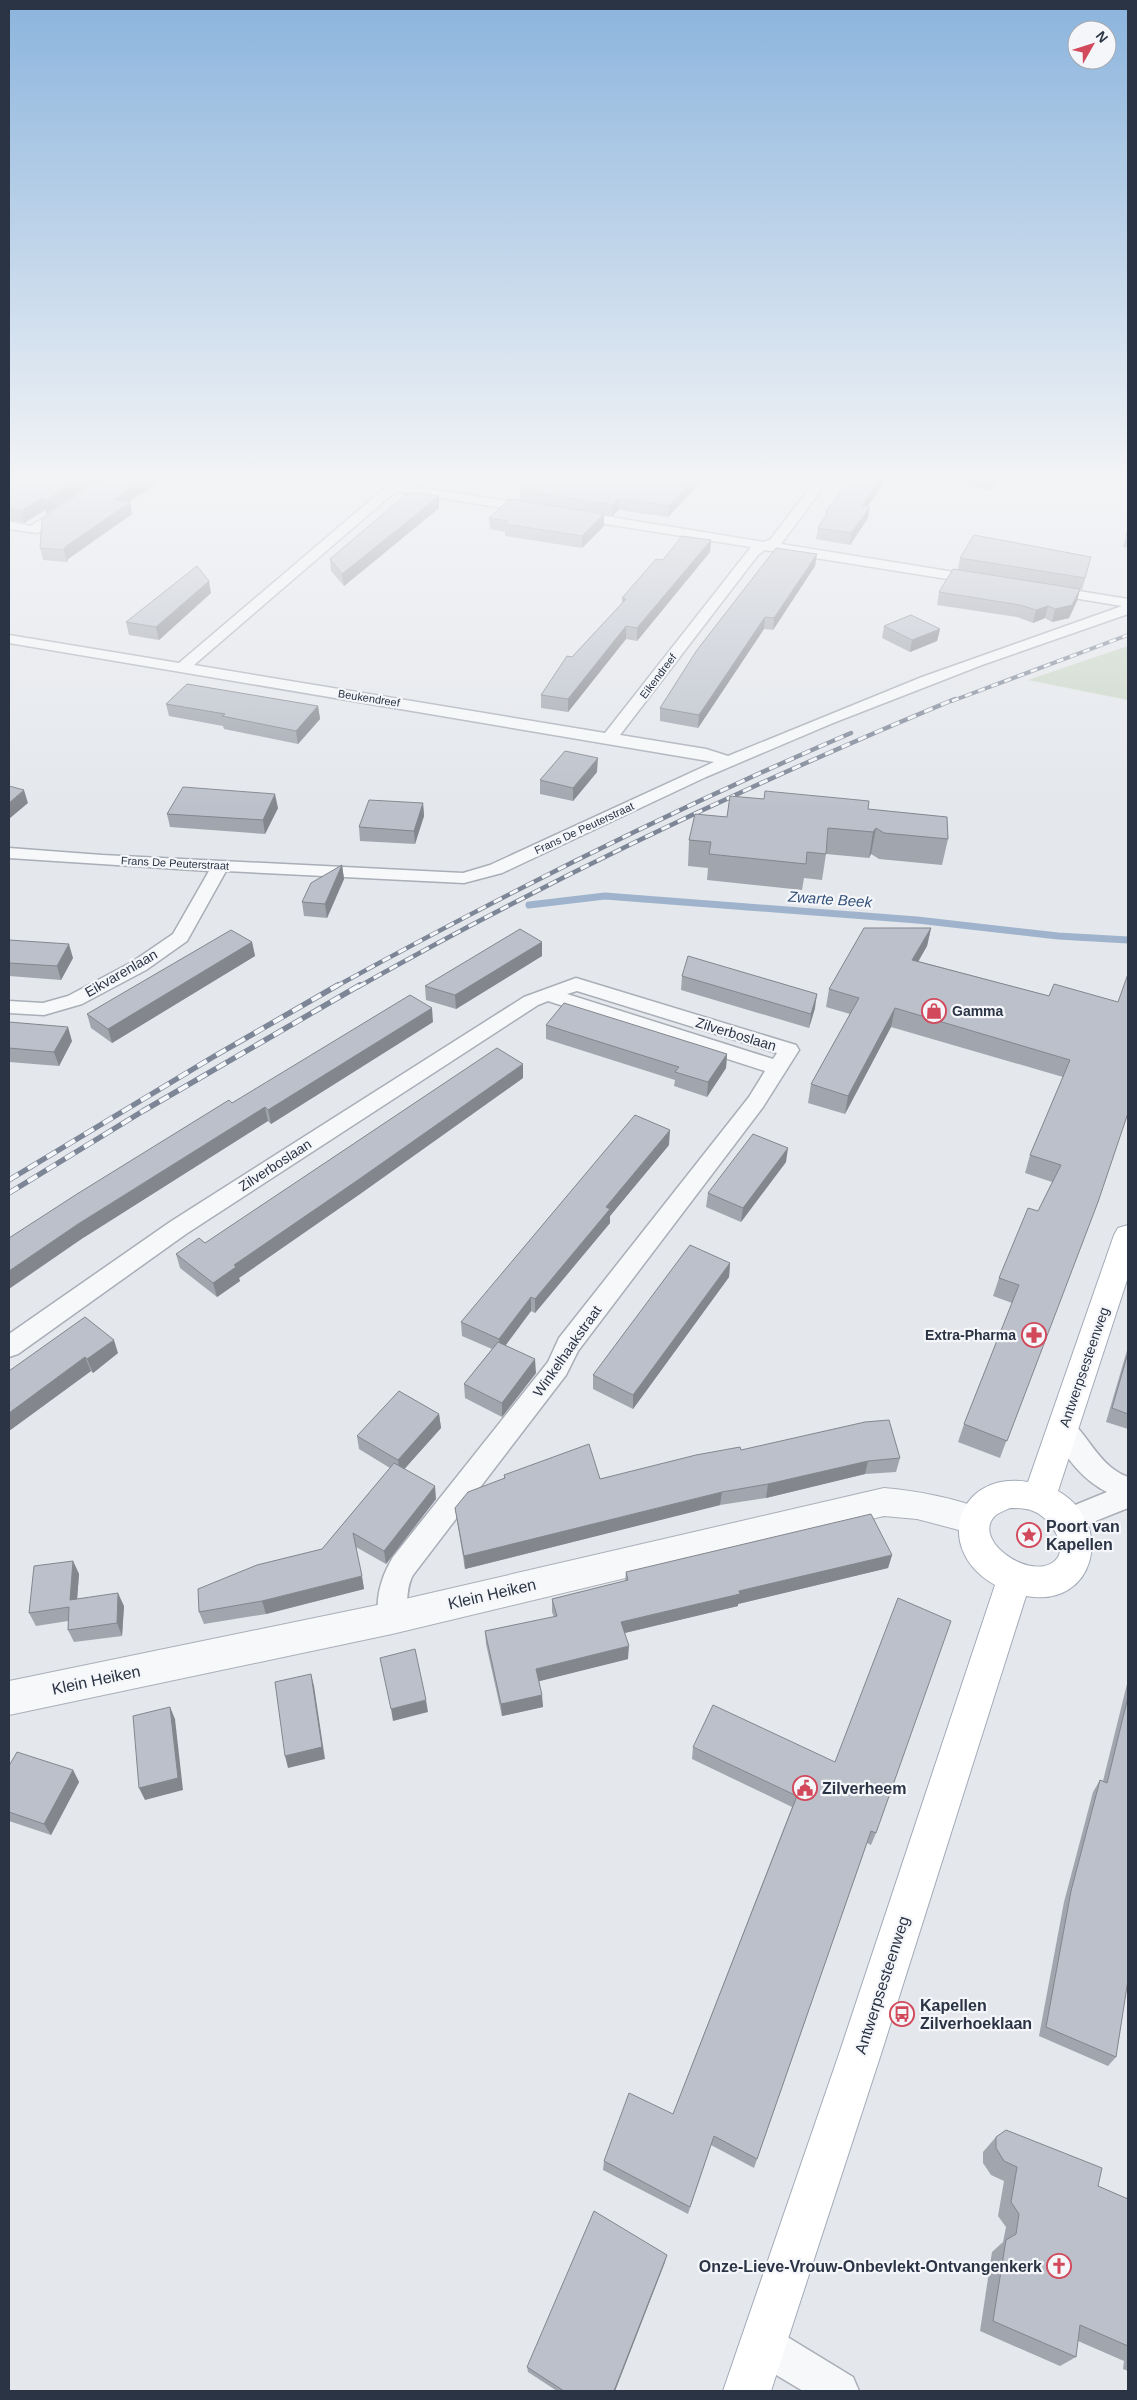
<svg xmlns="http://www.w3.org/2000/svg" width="1137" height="2400" viewBox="0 0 1137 2400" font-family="Arial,sans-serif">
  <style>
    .green { fill: #c9d6c5 }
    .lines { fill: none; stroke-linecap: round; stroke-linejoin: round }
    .stream { stroke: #9fb4cc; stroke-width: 7 }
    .minor-casing { stroke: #a9aeb7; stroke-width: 3 }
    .tertiary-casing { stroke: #a9aeb7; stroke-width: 2 }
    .primary-casing { stroke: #a3abb8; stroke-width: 2 }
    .minor { fill: #f7f8fa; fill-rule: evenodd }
    .tertiary { fill: #f7f8fa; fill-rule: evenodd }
    .primary { fill: #fff; fill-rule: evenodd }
    .rail-far2-casing { stroke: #7d8696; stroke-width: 4 }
    .rail-far1-casing { stroke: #7d8696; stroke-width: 4.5 }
    .rail-casing { stroke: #7d8696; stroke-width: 5.5 }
    .rail-far2 { stroke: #f4f6f9; stroke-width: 2.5; stroke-dasharray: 7; stroke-linecap: butt }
    .rail-far1 { stroke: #f4f6f9; stroke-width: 3; stroke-dasharray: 9; stroke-linecap: butt }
    .rail { stroke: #f4f6f9; stroke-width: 4; stroke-dasharray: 11; stroke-linecap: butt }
    .wall { fill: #a1a5ae }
    .shaded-wall { fill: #83868d }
    .building { fill: #bbc0ca; stroke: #83868d }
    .labels { text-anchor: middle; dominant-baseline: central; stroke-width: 4.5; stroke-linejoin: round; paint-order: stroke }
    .far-street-label { font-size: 11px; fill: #2b3445; stroke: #f4f6f9 }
    .street-label { font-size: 14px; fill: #2b3445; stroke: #f4f6f9 }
    .poi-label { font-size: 14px; font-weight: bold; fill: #2b3445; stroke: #f4f6f9; text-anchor: start }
    .water-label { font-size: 15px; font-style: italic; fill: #34527a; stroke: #f4f6f9 }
    .near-poi-label { font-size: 16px; font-weight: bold; fill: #2b3445; stroke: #f4f6f9; text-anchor: start }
    .near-street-label { font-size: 16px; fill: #2b3445; stroke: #f4f6f9 }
  </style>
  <rect width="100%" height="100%" fill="#e4e7ec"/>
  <path class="green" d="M1128,646V700L1028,680Z"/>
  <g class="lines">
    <path class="stream" d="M529,905L605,896L917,920L1058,936L1128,940"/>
    <defs>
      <g id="minor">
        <path d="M109,475H123L38,533L9,529V521L31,526Z"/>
        <path d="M400,475L411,477L403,485L535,505L541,509L535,513L396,491L194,665L605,733L751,547L574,519L570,518L568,515L570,512L574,511L764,542L770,540L820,475H832L781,544L979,576L986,580L979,584L765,550L758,555L620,735L706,749L728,756L922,677L1122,606L1043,593L1041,590L1048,586L1128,599V614L982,665L833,723L706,777L502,873L464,883L226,871L187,941L146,970L82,1004L44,1015L9,1013V1001L43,1003L68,996L132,962L173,934L209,871L9,858V848L102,855L463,873L490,865L714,762L9,643V635L179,663Z"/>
        <path d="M576,978L796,1045L799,1050L763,1107L578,1351L566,1375L413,1575C404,1590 410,1611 402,1627L392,1631L382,1627C372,1605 381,1577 393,1557L548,1362L559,1338L749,1097L765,1071L548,1001L538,1005L186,1234L18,1354L9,1357V1334L170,1222L524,997ZM577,991L777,1053L773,1059L567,994Z"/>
        <path d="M1063,1417C1085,1425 1095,1465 1128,1477V1508L1068,1532L1058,1528L1054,1520L1058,1512L1107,1492C1081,1479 1063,1454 1050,1428L1054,1420Z"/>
        <path d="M762,2324L776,2330L853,2377L859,2391H803L748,2358L742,2344L748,2330Z"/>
      </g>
      <path id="tertiary" d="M884,1488C919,1491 953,1498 986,1510L991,1520L986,1530L974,1534L917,1519L884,1516L392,1634L9,1715V1681L392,1602Z"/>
      <path id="primary" d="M1128,1225V1277L1058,1491C1115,1523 1096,1609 1026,1596L881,2054L771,2391H723L839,2054L995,1585C932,1550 957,1470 1028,1482L1114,1235L1118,1228ZM1010,1508C1017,1508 1026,1508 1033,1511C1049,1516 1073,1550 1052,1563C1026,1579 970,1538 996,1515C1000,1512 1006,1510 1010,1508Z"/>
    </defs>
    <use href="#minor" class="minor-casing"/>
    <use href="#tertiary" class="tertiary-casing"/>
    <use href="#primary" class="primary-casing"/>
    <use href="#minor" class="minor"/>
    <use href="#tertiary" class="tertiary"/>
    <use href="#primary" class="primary"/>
    <defs>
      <path id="rail-far2" d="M952,701L1128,635"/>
      <g id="rail-far1">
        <path d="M335,987C504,894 674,809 851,733"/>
        <path d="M358,987C551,878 750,784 955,699"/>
      </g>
      <g id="rail">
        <path d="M9,1180L213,1057L338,985"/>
        <path d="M9,1193L143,1111L360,985"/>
      </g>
    </defs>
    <use href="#rail-far2" class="rail-far2-casing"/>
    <use href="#rail-far1" class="rail-far1-casing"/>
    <use href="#rail" class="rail-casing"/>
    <use href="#rail-far2" class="rail-far2"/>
    <use href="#rail-far1" class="rail-far1"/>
    <use href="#rail" class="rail"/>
  </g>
  <g class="wall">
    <path d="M38,475H105L46,514V510L24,523L9,520V481L24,484Z"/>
    <path d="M107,475H168L129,502L132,514L68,559L67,562L43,560L40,548Z"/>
    <path d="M707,475L668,517L619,510L612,516L604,515V526L582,548L505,536V532L490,529L489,518L520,501V490Z"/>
    <path d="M958,475H1001L993,490L956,484Z"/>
    <path d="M882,486L868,506V518L850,545L816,539L818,528L825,516L826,511L846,489Z"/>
    <path d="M439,496V508L344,586L331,571L330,559Z"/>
    <path d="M1128,529V548L1123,547Z"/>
    <path d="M711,540L710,552L637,641L626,639L568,712L541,708V695L572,657L622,603V598L663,560Z"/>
    <path d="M1091,557L1082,590L1080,589L1077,601L1069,618L1052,622L1045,618L1033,623L1017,617L937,605L939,592L958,570L960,558Z"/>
    <path d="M815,566L773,630L764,629L698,728L660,721V708Z"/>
    <path d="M211,593L159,640L129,635L126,622Z"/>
    <path d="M884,626L940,629L937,641L910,652L882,638Z"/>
    <path d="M166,704L318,706L320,719L298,744L224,729L223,726L169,716Z"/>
    <path d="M597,772L573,801L540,794V780Z"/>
    <path d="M423,803L424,816L415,844L360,841L359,827Z"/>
    <path d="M278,808L265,834L170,827L167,814Z"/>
    <path d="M868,809L948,839L942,865L879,859L871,854L869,858L826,854L822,880L804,878L802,890L707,880L708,868L688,866L689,840L727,817Z"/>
    <path d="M342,865L344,879L327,918L304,916L302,902Z"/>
    <path d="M931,928L927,946L918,961L1049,996L1128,1113L1000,1458L958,1442L964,1424L1012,1303L993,1296L999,1278L1038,1211L1052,1182L1025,1173L1030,1155L1063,1077L891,1027L845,1114L808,1103L811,1084L850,1014L826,1007L829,989Z"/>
    <path d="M9,940L73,958L61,980L9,976Z"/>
    <path d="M252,942L255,956L112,1043L91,1028L87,1014Z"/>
    <path d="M542,942V956L456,1009L426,1000L425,986Z"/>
    <path d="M682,976L815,1008L809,1028L681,990Z"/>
    <path d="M9,1022L72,1041L59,1066L9,1062Z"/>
    <path d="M433,1022L271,1124L268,1121L83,1238L232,1103Z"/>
    <path d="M546,1025L727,1054L726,1068L707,1097L674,1086L675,1080L546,1039Z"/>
    <path d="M523,1078L360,1194L239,1278L240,1281L217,1297L180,1268L176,1254L205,1243Z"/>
    <path d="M669,1145L610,1216V1223L535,1313L531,1311L505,1345L536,1373L502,1417L465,1398L464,1384L492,1349L462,1336L461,1322Z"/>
    <path d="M786,1162L741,1222L706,1207L708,1193Z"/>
    <path d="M730,1263L729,1277L633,1409L593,1389V1375Z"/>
    <path d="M85,1317L118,1353L93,1373L91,1371L9,1431Z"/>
    <path d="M1128,1347V1429L1106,1422Z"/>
    <path d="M439,1414L441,1428L404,1469L436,1499L386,1564L356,1547L364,1589L266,1614L204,1624L199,1612L322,1549L390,1468L359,1449L357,1436Z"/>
    <path d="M741,1450L900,1458L896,1472L865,1474L766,1498L720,1505L465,1569L457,1521L455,1508L504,1478V1475L600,1479Z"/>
    <path d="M892,1555L888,1568L738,1604V1606L625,1633L628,1659L539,1681L543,1707L502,1716L486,1644L485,1631L554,1617L552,1612V1599L625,1581L626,1572Z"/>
    <path d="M73,1561L79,1574L77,1599L124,1606L122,1636L74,1642L68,1630V1621L36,1626L29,1613Z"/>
    <path d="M1128,1680V1980L1116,2057L1108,2066L1039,2036L1064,1902L1093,1792L1100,1780L1103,1781Z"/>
    <path d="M693,1747L876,1833L871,1845L867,1843L754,2168L711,2145L688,2214L603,2170L604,2161L673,2114L792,1807L692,1759Z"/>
    <path d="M9,1766L73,1770L79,1782L51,1835L9,1821Z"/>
    <path d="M996,2137L1098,2186L1128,2199V2371L1123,2369L1124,2361L1078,2341L1076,2357L1060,2366L980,2331L992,2252L1003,2242L1006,2227L998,2216L1004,2181L991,2175L983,2163V2152Z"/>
    <path d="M665,2262L615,2391H557L528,2372L527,2367Z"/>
  </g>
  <g class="shaded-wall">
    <path d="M85,475H105L46,514V510L24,523L21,511L44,497Z"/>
    <path d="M150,475H168L116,511L114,500Z"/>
    <path d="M697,475H707L668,517L669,506Z"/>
    <path d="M883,475L882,486L860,517L862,505Z"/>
    <path d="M997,475H1001L993,490L995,478Z"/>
    <path d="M439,496V508L344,586L342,574Z"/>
    <path d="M619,498V510L612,516L613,505Z"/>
    <path d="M130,502L132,514L68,559L67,562L64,550L65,547Z"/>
    <path d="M870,507L868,518L850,545L851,533Z"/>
    <path d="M604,514V526L582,548V536Z"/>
    <path d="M711,540L710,552L637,641V628Z"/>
    <path d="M817,554L815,566L773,630L774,618Z"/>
    <path d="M209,581L211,593L159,640L156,627Z"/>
    <path d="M1080,589L1077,601L1069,618L1052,622L1055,609Z"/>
    <path d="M1048,606L1045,618L1033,623L1036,610Z"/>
    <path d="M765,617L764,629L698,728L699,715Z"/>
    <path d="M626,626V639L568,712V699Z"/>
    <path d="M940,629L937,641L910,652L912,640Z"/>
    <path d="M318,706L320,719L298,744L296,731Z"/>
    <path d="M598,758L597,772L573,801V788Z"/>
    <path d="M24,790L28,803L9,819V803Z"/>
    <path d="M275,794L278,808L265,834L263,820Z"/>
    <path d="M423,803L424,816L415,844L414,831Z"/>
    <path d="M876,828L871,854L869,858L873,832Z"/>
    <path d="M342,865L344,879L327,918L325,904Z"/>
    <path d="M931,928L927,946L909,978L912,960Z"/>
    <path d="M252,942L255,956L112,1043L108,1029Z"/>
    <path d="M542,942V956L456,1009L455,995Z"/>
    <path d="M69,944L73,958L61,980L57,966Z"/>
    <path d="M817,994L815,1008L809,1028L811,1014Z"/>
    <path d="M432,1008L433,1022L271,1124L268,1110Z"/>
    <path d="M895,1008L891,1027L845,1114L848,1096Z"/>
    <path d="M68,1027L72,1041L59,1066L54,1052Z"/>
    <path d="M727,1054L726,1068L707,1097L708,1082Z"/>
    <path d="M523,1064V1078L360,1194L239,1278L240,1281L217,1297L213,1283L234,1265Z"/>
    <path d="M265,1107L268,1121L83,1238L9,1289V1271L78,1224Z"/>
    <path d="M670,1130L669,1145L610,1216V1223L535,1313V1299L606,1207Z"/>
    <path d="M788,1148L786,1162L741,1222L743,1208Z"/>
    <path d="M730,1263L729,1277L633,1409V1395Z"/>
    <path d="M531,1297V1311L500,1353L499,1339Z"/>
    <path d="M114,1340L118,1353L93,1373L87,1359Z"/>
    <path d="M85,1357L91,1371L9,1431V1413Z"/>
    <path d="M535,1359L536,1373L502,1417V1403Z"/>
    <path d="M439,1414L441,1428L400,1474L398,1460Z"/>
    <path d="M868,1461L865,1474L766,1498L768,1484Z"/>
    <path d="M435,1486L436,1499L386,1564L384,1551Z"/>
    <path d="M722,1492L720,1505L465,1569L464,1556Z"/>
    <path d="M892,1555L888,1568L738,1604V1606L620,1634L621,1622L739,1591Z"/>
    <path d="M73,1561L79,1574L76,1613L70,1600Z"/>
    <path d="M362,1576L364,1589L266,1614L262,1601Z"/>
    <path d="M118,1593L124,1606L122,1636L117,1623Z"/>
    <path d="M629,1646L628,1659L536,1682V1669Z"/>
    <path d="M311,1674L314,1686L325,1759L288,1768L285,1756Z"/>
    <path d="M542,1695L543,1707L502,1716L501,1704Z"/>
    <path d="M426,1700L428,1712L393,1721L391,1709Z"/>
    <path d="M170,1707L175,1719L183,1790L145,1800L139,1788Z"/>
    <path d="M73,1770L79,1782L51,1835L44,1824Z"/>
    <path d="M667,2255L665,2262L615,2391H614Z"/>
  </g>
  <g class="building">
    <path d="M38,475H85L44,502V497L21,511L9,509V481L24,484Z"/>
    <path d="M107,475H150L114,500L130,502L65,547L64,550L40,548L42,519Z"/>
    <path d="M538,475H697L669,506L619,498L613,505L520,490Z"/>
    <path d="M855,475H883L862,505L870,507L851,533L818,528L828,512L826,511L843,489H846Z"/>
    <path d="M974,475H997L995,478Z"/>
    <path d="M409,492L439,496L342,574L330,559Z"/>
    <path d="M510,499L604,514L582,536L505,524L508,521L489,518Z"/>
    <path d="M1128,529V536L1126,535Z"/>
    <path d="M974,535L1091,557L1085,578L960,558Z"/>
    <path d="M682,536L711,540L637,628L626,626L568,699L541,695L567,656L572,657L626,599L622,598L656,559L663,560Z"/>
    <path d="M776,548L817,554L774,618L765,617L699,715L660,708L697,650Z"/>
    <path d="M197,566L209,581L156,627L126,622Z"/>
    <path d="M953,569L1080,589L1072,605L1055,609L1048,606L1036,610L1020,605L939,592Z"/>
    <path d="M911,615L940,629L912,640L884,626Z"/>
    <path d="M187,684L318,706L296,731L222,716L225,714L166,704Z"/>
    <path d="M565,751L598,758L573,788L540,780Z"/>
    <path d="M9,786L24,790L9,803Z"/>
    <path d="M183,787L275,794L263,820L167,814Z"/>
    <path d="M765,791L869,801L868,809L947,817L948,839L884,833L876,828L873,832L828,828L826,854L807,852L806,864L709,854L711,842L689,840L695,814L727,817L730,796L764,799Z"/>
    <path d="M369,800L423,803L414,831L359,827Z"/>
    <path d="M342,865L325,904L302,902L311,883Z"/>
    <path d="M864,928H931L912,960L1049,996L1054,984L1118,1002L1128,974V1113L1098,1202L1007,1441L964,1424L1019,1285L999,1278L1028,1208L1038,1211L1061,1165L1030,1155L1070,1060L895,1008L848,1096L811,1084L859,998L829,989Z"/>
    <path d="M520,929L542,942L455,995L425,986Z"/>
    <path d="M231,930L252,942L108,1029L87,1014Z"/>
    <path d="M9,940L69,944L57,966L9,963Z"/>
    <path d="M688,956L817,994L811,1014L682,976Z"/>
    <path d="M410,995L432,1008L268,1110L265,1107L78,1224L9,1271V1238L77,1194L229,1100L232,1103Z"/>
    <path d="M564,1003L727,1054L708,1082L675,1072L679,1067L546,1025Z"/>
    <path d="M9,1022L68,1027L54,1052L9,1048Z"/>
    <path d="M497,1048L523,1064L358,1180L234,1265L236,1267L213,1283L176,1254L199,1238L205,1243Z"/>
    <path d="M635,1115L670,1130L606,1207L610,1209L535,1299L531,1297L499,1339L461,1322Z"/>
    <path d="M753,1134L788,1148L743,1208L708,1193Z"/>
    <path d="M690,1245L730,1263L633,1395L593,1375Z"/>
    <path d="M85,1317L114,1340L87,1359L85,1357L9,1413V1371Z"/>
    <path d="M498,1342L535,1359L502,1403L464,1384Z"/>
    <path d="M1128,1353V1414L1112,1408Z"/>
    <path d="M399,1391L439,1414L398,1460L357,1436Z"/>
    <path d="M889,1420L900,1458L868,1461L768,1484L722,1492L464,1556L455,1508L468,1492L505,1478L504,1475L589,1444L600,1479L696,1455L740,1447L741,1450L865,1422Z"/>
    <path d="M394,1463L435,1486L384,1551L353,1533L362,1576L262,1601L199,1612L198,1589L257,1565L322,1549Z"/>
    <path d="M871,1514L892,1555L739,1591L740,1594L621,1622L629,1646L536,1669L542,1695L501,1704L485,1631L557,1616L552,1599L628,1580L626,1572Z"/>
    <path d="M73,1561L70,1600L118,1593L117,1623L68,1630L69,1607L29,1613L34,1566Z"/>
    <path d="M898,1598L951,1621L876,1833L871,1831L757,2159L714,2136L690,2207L604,2161L629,2093L673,2114L797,1796L693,1747L713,1705L835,1762Z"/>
    <path d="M415,1649L426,1700L391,1709L380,1658Z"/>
    <path d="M311,1674L322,1747L285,1756L275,1682Z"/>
    <path d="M1128,1697V1980L1116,2057L1046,2027L1071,1891L1100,1780L1107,1783Z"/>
    <path d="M170,1707L178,1778L139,1788L133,1716Z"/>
    <path d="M17,1752L73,1770L44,1824L9,1812V1766Z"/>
    <path d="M1006,2130L1102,2168L1098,2186L1128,2199V2346L1080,2325L1076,2357L993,2321L1006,2240L1016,2234L1019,2214L1011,2202L1017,2167L1004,2161L996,2148V2137Z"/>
    <path d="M594,2211L667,2255L614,2391H564L527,2367Z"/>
  </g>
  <linearGradient id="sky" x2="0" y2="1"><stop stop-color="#8bb4dd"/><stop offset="0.59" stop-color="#f3f4f6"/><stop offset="1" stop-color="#f3f4f6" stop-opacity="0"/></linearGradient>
  <rect width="1137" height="811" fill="url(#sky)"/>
  <defs>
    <symbol id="shop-ring" viewBox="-11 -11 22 22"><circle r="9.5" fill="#f4f6f9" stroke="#d1495b" stroke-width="1.5"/><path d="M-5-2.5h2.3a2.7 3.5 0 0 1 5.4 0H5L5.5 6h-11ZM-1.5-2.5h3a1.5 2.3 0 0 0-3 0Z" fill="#d1495b"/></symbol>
    <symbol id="pharmacy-ring" viewBox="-11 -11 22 22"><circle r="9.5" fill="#f4f6f9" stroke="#d1495b" stroke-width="1.5"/><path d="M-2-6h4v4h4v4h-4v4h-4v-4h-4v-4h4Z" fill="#d1495b"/></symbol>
    <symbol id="sight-ring" viewBox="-11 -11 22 22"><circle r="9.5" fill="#f4f6f9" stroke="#d1495b" stroke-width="1.5"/><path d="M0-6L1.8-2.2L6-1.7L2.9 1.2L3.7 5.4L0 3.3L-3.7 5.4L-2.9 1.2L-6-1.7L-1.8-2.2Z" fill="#d1495b"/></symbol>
    <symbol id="civic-ring" viewBox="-11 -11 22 22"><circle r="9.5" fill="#f4f6f9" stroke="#d1495b" stroke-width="1.5"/><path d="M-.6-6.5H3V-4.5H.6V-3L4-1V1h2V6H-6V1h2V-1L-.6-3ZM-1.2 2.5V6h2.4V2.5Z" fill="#d1495b"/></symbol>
    <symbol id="bus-ring" viewBox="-11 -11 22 22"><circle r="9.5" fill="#f4f6f9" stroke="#d1495b" stroke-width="1.5"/><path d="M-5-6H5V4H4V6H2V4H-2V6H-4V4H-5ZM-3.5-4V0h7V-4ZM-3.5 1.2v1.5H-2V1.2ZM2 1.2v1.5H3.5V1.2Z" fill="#d1495b"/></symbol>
    <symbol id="church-ring" viewBox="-11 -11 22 22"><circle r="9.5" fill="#f4f6f9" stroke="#d1495b" stroke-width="1.5"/><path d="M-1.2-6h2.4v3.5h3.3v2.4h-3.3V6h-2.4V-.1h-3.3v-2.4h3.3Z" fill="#d1495b"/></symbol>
  </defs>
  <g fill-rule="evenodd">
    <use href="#shop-ring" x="920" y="997" width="28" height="28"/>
    <use href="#pharmacy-ring" x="1020" y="1321" width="28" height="28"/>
    <use href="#sight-ring" x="1015" y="1521" width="28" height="28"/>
    <use href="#civic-ring" x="791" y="1774" width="28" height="28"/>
    <use href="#bus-ring" x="888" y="2000" width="28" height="28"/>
    <use href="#church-ring" x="1045" y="2252" width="28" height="28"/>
  </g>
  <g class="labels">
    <g class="far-street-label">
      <text transform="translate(658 676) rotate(-53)">Eikendreef</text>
      <text transform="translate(369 698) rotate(9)">Beukendreef</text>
      <text transform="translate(584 828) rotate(-25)">Frans De Peuterstraat</text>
      <text transform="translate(175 863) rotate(3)">Frans De Peuterstraat</text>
    </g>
    <g class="street-label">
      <text transform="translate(121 973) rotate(-30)">Eikvarenlaan</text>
      <text transform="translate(736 1034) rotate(17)">Zilverboslaan</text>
      <text transform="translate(275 1165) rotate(-33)">Zilverboslaan</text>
      <text transform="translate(567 1351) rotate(-55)">Winkelhaakstraat</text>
      <text transform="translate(1084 1367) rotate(-71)">Antwerpsesteenweg</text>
    </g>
    <g class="poi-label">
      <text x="952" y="1011">Gamma</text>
      <text x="1016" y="1335" text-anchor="end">Extra-Pharma</text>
    </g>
    <g class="water-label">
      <text transform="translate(830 899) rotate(4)">Zwarte Beek</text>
    </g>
    <g class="near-poi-label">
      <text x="1046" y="1526">Poort van<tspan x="1046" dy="18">Kapellen</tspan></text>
      <text x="822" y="1788">Zilverheem</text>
      <text x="920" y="2005">Kapellen<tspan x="920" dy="18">Zilverhoeklaan</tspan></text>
      <text x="1042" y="2266" text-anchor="end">Onze-Lieve-Vrouw-Onbevlekt-Ontvangenkerk</text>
    </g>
    <g class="near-street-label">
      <text transform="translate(492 1594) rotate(-13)">Klein Heiken</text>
      <text transform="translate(96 1680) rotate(-12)">Klein Heiken</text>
      <text transform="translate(882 1985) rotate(-72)">Antwerpsesteenweg</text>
    </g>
  </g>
  <rect width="1137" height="2400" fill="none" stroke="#2b3445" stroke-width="20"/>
  <g transform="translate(1092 45) rotate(51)"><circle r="24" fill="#f4f6f9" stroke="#a4a8b1"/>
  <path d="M0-4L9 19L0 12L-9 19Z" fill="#d1495b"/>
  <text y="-8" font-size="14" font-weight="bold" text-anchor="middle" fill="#2b3445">N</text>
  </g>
</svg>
